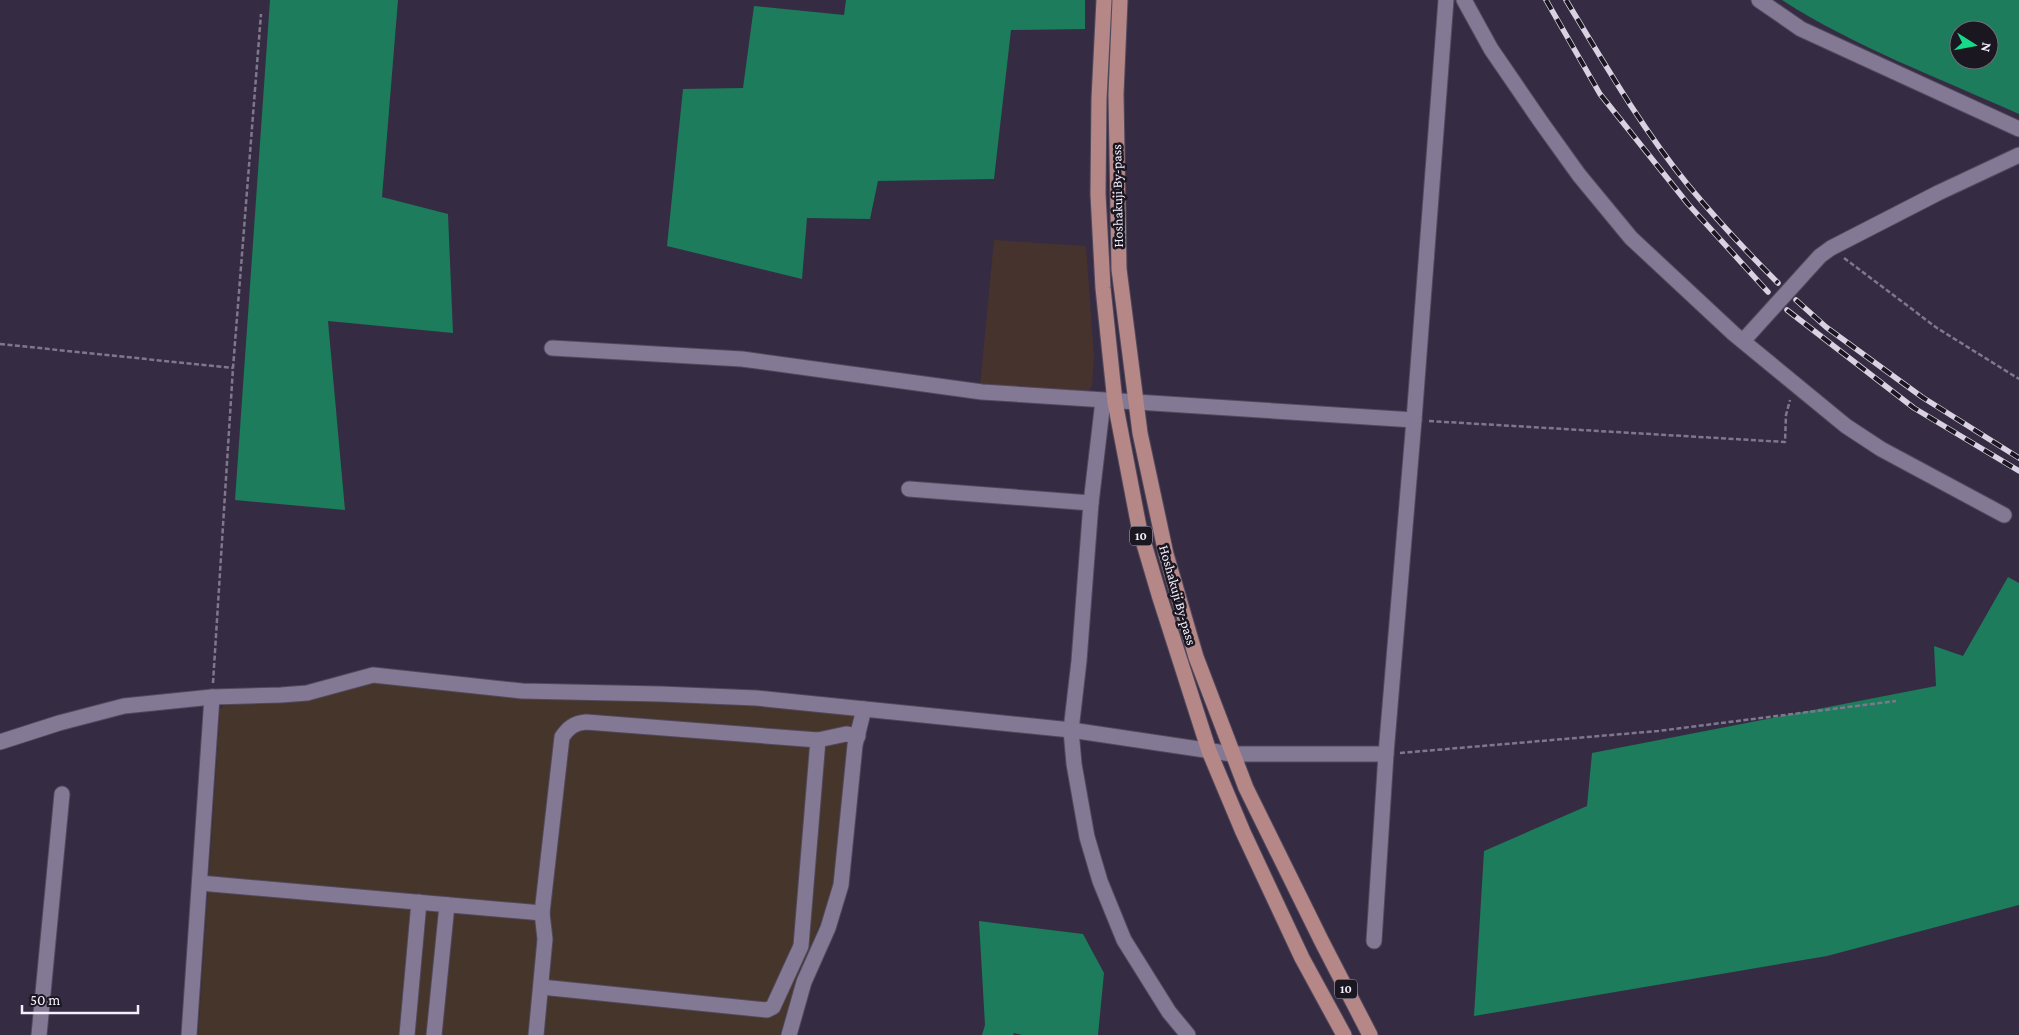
<svg xmlns="http://www.w3.org/2000/svg" width="2019" height="1035" viewBox="0 0 2019 1035" font-family="'Crimson Pro',serif">
  <style>
    .commercial { fill: #47332d }
    .industrial { fill: #45352a }
    .forest { fill: #1c7c5b; fill-rule: evenodd }
    .lines { fill: none; stroke-linecap: round; stroke-linejoin: round }
    .minor-casing { stroke: #51495c; stroke-width: 17 }
    .major-casing { stroke: #51495c; stroke-width: 17 }
    .path { stroke: #7f788c; stroke-width: 2.5; stroke-dasharray: 5 2.5; stroke-linecap: butt }
    .minor { stroke: #837994; stroke-width: 15 }
    .major { stroke: #b68787; stroke-width: 15 }
    .rail-casing { stroke: #d8d2e2; stroke-width: 5.5 }
    .rail { stroke: #1b1721; stroke-width: 4; stroke-dasharray: 11; stroke-linecap: butt }
    .labels { text-anchor: middle; dominant-baseline: central; stroke-width: 5; stroke-linejoin: round; paint-order: stroke }
    .shield { fill: #1b1721; stroke: #b3aebc; stroke-width: 1 }
    .shield-label { font-size: 12px; font-weight: bold; fill: #f4effe }
    .street-label { font-size: 14px; fill: #f4effe; stroke: #1b1721 }
  </style>
  <rect width="100%" height="100%" fill="#352c43"/>
  <path class="commercial" d="M994,240L1086,246L1094,357L1092,386L1086,394L980,386Z"/>
  <path class="industrial" d="M373,679L748,703L855,715L847,741L834,888L793,992L780,1035H198L220,709L225,704Z"/>
  <g class="forest">
    <path d="M270,0H398L382,197L448,214L453,333L328,321L345,510L235,500Z"/>
    <path d="M846,0H1085V29L1011,30L994,179L878,181L870,219L807,218L802,279L667,246L683,89L743,88L754,6L844,15Z"/>
    <path d="M1782,0H2019V114C1939,78 1855,47 1782,0ZM1959,30H1989V60H1959Z"/>
    <path d="M2008,577L2019,583V905L1827,956L1474,1016L1484,851L1587,806L1592,753L1936,686L1934,646L1963,656Z"/>
    <path d="M979,921L1083,934L1104,973L1098,1035H1022L1014,1033L1013,1035H982L985,1025Z"/>
  </g>
  <g class="lines">
    <defs>
      <g id="minor">
        <path d="M1464,0L1491,49L1541,122L1579,175L1631,238L1734,334L1846,426L1881,449L2004,515"/>
        <path d="M1759,0L1801,29L2019,129"/>
        <path d="M1743,341L1820,256L1831,248L1938,193L2019,155"/>
        <path d="M552,348L742,359L982,392L1414,420"/>
        <path d="M1103,401L1091,503L1079,661L1071,730L1074,764L1087,837L1100,881L1124,940L1169,1012L1188,1035"/>
        <path d="M909,489L1091,503"/>
        <path d="M0,742L59,723L124,706L212,697L281,695L307,693L373,675L522,691L660,694L756,698L1071,730L1232,754H1386"/>
        <path d="M200,883L542,913"/>
        <path d="M1374,941L1386,754L1414,420L1446,0"/>
        <path d="M541,987L767,1010L773,1007L801,946L818,740"/>
        <path d="M39,1035L62,794"/>
        <path d="M189,1035L212,697"/>
        <path d="M407,1035L419,902"/>
        <path d="M434,1035L447,905"/>
        <path d="M536,1035L545,939L542,913L562,737C568,728 574,723 586,722L818,740L846,734L858,736"/>
        <path d="M789,1035L804,982L828,928L841,885L855,745L864,709"/>
      </g>
      <g id="major">
        <path d="M1104,0L1099,99L1098,194L1103,288L1115,402L1139,527L1160,598L1209,751L1243,832L1302,958L1344,1035"/>
        <path d="M1120,0L1116,94L1119,269L1140,433L1166,554L1196,657L1246,788L1322,942L1370,1035"/>
      </g>
    </defs>
    <use href="#minor" class="minor-casing"/>
    <use href="#major" class="major-casing"/>
    <g class="path">
      <path d="M1844,258L1937,328L2019,379"/>
      <path d="M0,344L233,368"/>
      <path d="M1429,421L1785,442L1786,415L1790,400"/>
      <path d="M213,683L233,368L261,14"/>
      <path d="M1400,753L1658,731L1896,701"/>
    </g>
    <use href="#minor" class="minor"/>
    <use href="#major" class="major"/>
    <defs>
      <g id="rail">
        <path d="M1546,0L1600,94L1688,204L1768,292"/>
        <path d="M1566,0C1604,63 1641,127 1688,185C1716,219 1747,252 1778,283"/>
        <path d="M1796,300L1826,327L1922,397L2019,458"/>
        <path d="M1787,310L1914,408L2019,471"/>
      </g>
    </defs>
    <use href="#rail" class="rail-casing"/>
    <use href="#rail" class="rail"/>
  </g>
  <g class="labels">
    <g class="shield">
      <rect x="1130" y="526.5" width="22" height="19" rx="4"/>
      <rect x="1335" y="979.5" width="22" height="19" rx="4"/>
    </g>
    <g class="shield-label">
      <text x="1141" y="536">10</text>
      <text x="1346" y="989">10</text>
    </g>
    <g class="street-label">
      <text transform="translate(1117 196) rotate(-91)">Hoshakuji By-pass</text>
      <text transform="translate(1178 595) rotate(74)">Hoshakuji By-pass</text>
    </g>
  </g>
  <g transform="translate(1974 45) rotate(101)"><circle r="24" fill="#1b1721" stroke="#726d79"/>
  <path d="M0-4L9 19L0 12L-9 19Z" fill="#18d989"/>
  <text y="-8" font-size="14" font-weight="bold" text-anchor="middle" fill="#f4effe">N</text>
  </g>
  <path d="M22 1005v8h116v-8" fill="none" stroke="#f4effe" stroke-width="2.5"/>
  <text x="30" y="1005" font-size="15" fill="#f4effe" stroke="#1b1721" stroke-width="4" paint-order="stroke">50 m</text>
</svg>
